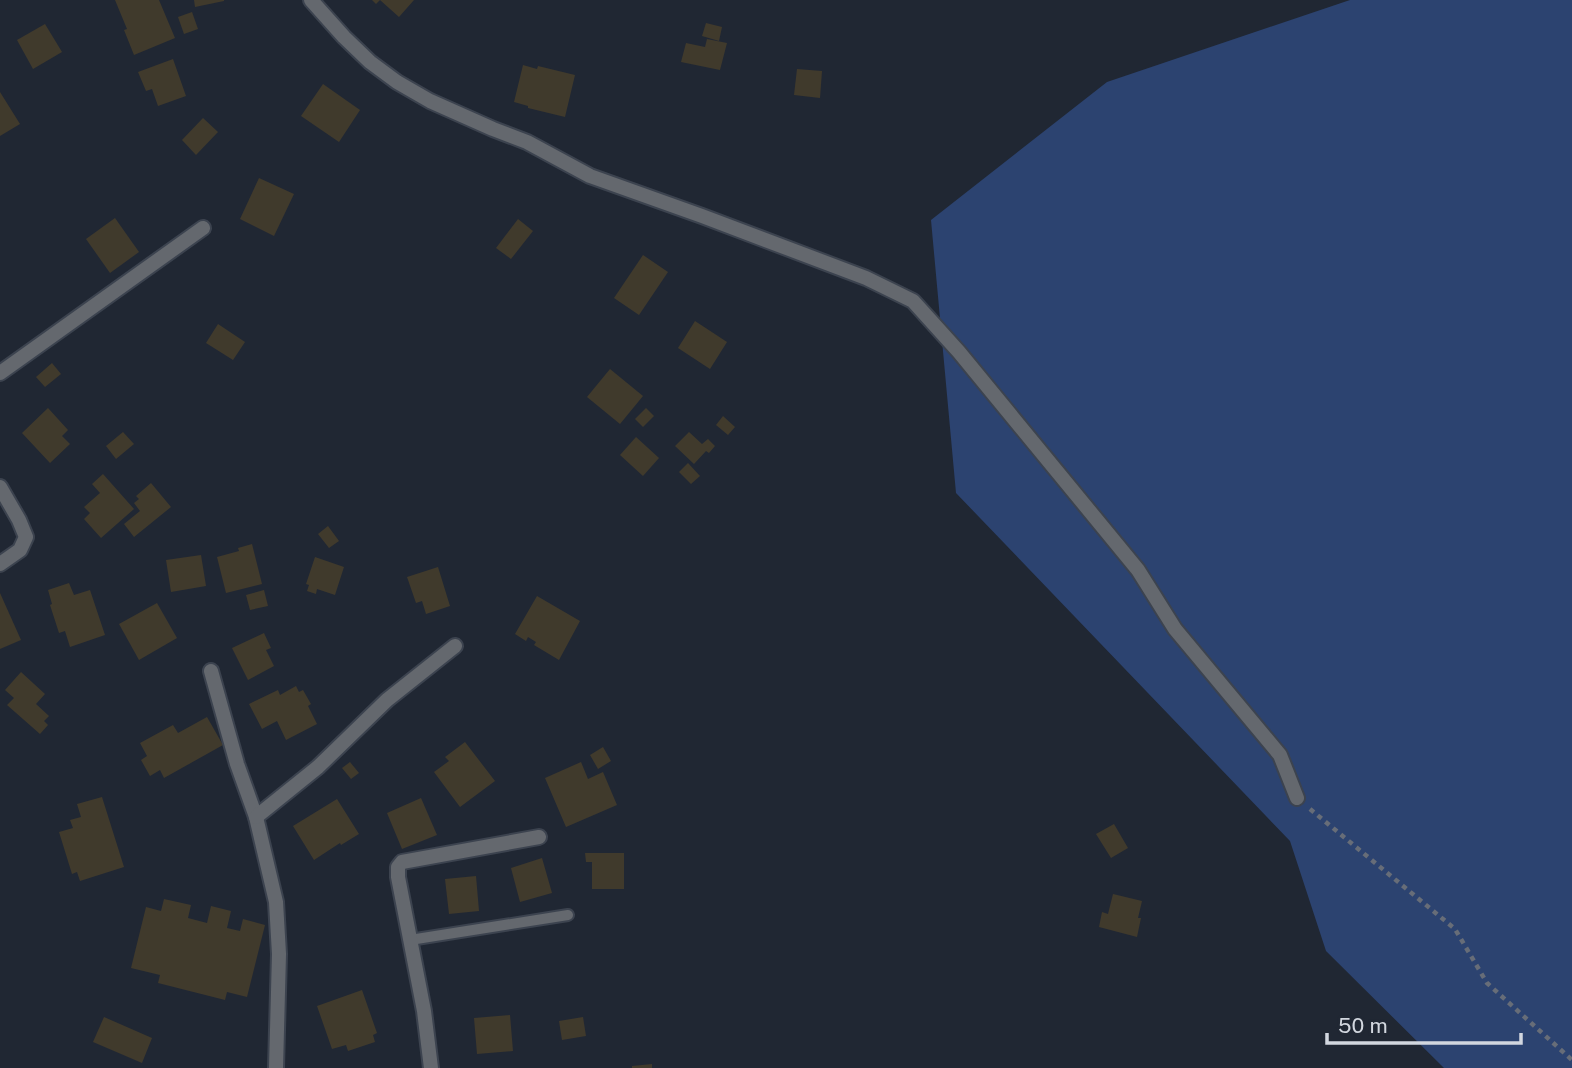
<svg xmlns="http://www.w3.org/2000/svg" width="1572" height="1068" viewBox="0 0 1572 1068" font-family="'Public Sans',sans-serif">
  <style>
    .green { fill: #2c4370 }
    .building { fill: #403a2c }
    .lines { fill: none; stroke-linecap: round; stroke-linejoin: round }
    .lane-casing { stroke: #3c434f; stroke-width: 14 }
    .street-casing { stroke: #3c434f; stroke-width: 18 }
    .path { stroke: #676d78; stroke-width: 4.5; stroke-dasharray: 5 5; stroke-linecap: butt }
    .lane { stroke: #64686e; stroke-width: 10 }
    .street { stroke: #64686e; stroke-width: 14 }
  </style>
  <rect width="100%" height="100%" fill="#202733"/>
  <path class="green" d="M1350,0H1572V1068H1444L1326,951L1290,841L956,493L931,220L1107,82Z"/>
  <g class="building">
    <path d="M115,0H159L175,38L134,55L124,30L127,29Z"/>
    <path d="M194,0H224V1L195,7Z"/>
    <path d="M372,0H414L399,17L380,0L376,4Z"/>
    <path d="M192,12L198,29L184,34L178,17Z"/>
    <path d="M706,23L722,27L719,41L702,36Z"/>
    <path d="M45,24L62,52L33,69L17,40Z"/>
    <path d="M707,39L727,43L720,70L681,62L686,43L705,47Z"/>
    <path d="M173,59L186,96L158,106L152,89L146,91L138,72Z"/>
    <path d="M523,65L537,69L538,66L575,75L565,117L528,108V106L514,102Z"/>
    <path d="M797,69L822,71L820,98L794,95Z"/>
    <path d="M323,84L360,110L339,142L301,116Z"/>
    <path d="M0,92L20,124L0,136Z"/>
    <path d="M203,118L218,132L196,155L182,140Z"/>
    <path d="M259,178L294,194L274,236L240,219Z"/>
    <path d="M115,218L139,252L110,273L86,239Z"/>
    <path d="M518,219L533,231L511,259L496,248Z"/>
    <path d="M643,255L668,272L639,315L614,298Z"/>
    <path d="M695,321L727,342L710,369L678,348Z"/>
    <path d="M218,324L245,342L233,360L206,343Z"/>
    <path d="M52,363L61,374L45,387L36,377Z"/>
    <path d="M610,369L643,396L620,424L587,397Z"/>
    <path d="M48,408L68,430L62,436L70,444L50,463L22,433Z"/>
    <path d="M646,408L654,416L643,427L635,419Z"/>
    <path d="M723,416L735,427L728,435L716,425Z"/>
    <path d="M123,432L134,444L116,459L106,446Z"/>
    <path d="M689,432L702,444L708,439L715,446L709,453L706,451L694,464L675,446Z"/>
    <path d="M636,437L659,458L643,476L620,455Z"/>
    <path d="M688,463L700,476L691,484L679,472Z"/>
    <path d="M103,474L134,509L101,538L84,519L90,513L84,507L100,493L92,484Z"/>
    <path d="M151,483L171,507L134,537L124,524L140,511L134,503L139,499L136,496Z"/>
    <path d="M328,526L339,541L329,548L318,534Z"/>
    <path d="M252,544L262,584L226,593L217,557L239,551L238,548Z"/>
    <path d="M201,555L206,586L171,592L166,560Z"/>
    <path d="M315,557L344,567L335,595L317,589L316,594L307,591L309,585L306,584Z"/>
    <path d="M438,567L450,606L426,614L422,601L416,603L407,577Z"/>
    <path d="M69,583L74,595L90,590L105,635L70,647L65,631L59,633L50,605L52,604L48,590Z"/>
    <path d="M264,590L268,606L250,610L246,595Z"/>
    <path d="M0,593L21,640L0,649Z"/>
    <path d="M537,596L580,621L559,660L534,645L536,642L528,637L526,641L515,634Z"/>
    <path d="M157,603L177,638L139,660L119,624Z"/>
    <path d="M264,633L271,648L266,650L274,666L248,680L232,648Z"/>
    <path d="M21,672L45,694L36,704L49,716L44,721L48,725L40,734L7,705L14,698L5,690Z"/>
    <path d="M296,686L299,692L303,690L311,704L308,706L317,724L286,740L277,721L262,729L249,704L278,690L280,695Z"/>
    <path d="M207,717L223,745L164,778L160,770L150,776L141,760L147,756L140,743L173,725L178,733Z"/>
    <path d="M465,742L495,781L460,807L434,772L449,761L445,757Z"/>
    <path d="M603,747L611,761L598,769L590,755Z"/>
    <path d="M350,762L359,773L351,779L342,768Z"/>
    <path d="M581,762L588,779L603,772L617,805L566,827L545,778Z"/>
    <path d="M102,797L124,867L80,881L77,872L72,874L59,832L73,828L70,820L81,817L77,804Z"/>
    <path d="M421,798L437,835L402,849L387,813Z"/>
    <path d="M337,799L359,834L341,845L340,843L314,860L293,826Z"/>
    <path d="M1114,824L1128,848L1111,858L1096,834Z"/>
    <path d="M585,853H624V889H592V862H586Z"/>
    <path d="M542,858L552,893L520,902L511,868Z"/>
    <path d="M476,876L479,911L449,914L445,879Z"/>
    <path d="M1113,894L1142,901L1138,918H1141L1137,937L1099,927L1102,912L1108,914Z"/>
    <path d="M164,899L191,905L188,918L207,923L211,906L231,911L227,928L240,931L243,919L265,925L247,997L227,992L225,1000L158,983L160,975L131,968L146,907L161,911Z"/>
    <path d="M362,990L377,1033L373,1035L375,1042L348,1051L346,1045L332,1049L317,1006Z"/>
    <path d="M510,1015L513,1051L477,1054L474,1018Z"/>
    <path d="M104,1017L152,1038L142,1063L93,1042Z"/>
    <path d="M583,1017L586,1036L562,1040L559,1021Z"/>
    <path d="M652,1064V1068H632V1066Z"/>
  </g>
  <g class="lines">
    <defs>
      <path id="lane" d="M410,940L568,915"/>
      <g id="street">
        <path d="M311,0L344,37L370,62L397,82L430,101L493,129L527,142L590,176L702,216L866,278L913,301L959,352L1138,570L1175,629L1280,755L1297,798"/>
        <path d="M0,373L203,228"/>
        <path d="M0,487L19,520L26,537L20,550L0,564"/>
        <path d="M211,671L237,764L256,817L276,902L279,954L276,1068"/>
        <path d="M256,817L318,767L387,700L455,646"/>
        <path d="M431,1068L424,1011L398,877V867L402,862L539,837"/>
      </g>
    </defs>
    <use href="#lane" class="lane-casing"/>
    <use href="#street" class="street-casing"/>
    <path class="path" d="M1310,809L1455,929L1487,983L1572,1060"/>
    <use href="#lane" class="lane"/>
    <use href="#street" class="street"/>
  </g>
  <path d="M1327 1033v10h194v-10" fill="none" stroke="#d2d7df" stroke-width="3.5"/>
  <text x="1338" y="1033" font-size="21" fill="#d2d7df" stroke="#202733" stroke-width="5" paint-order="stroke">50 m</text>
</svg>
